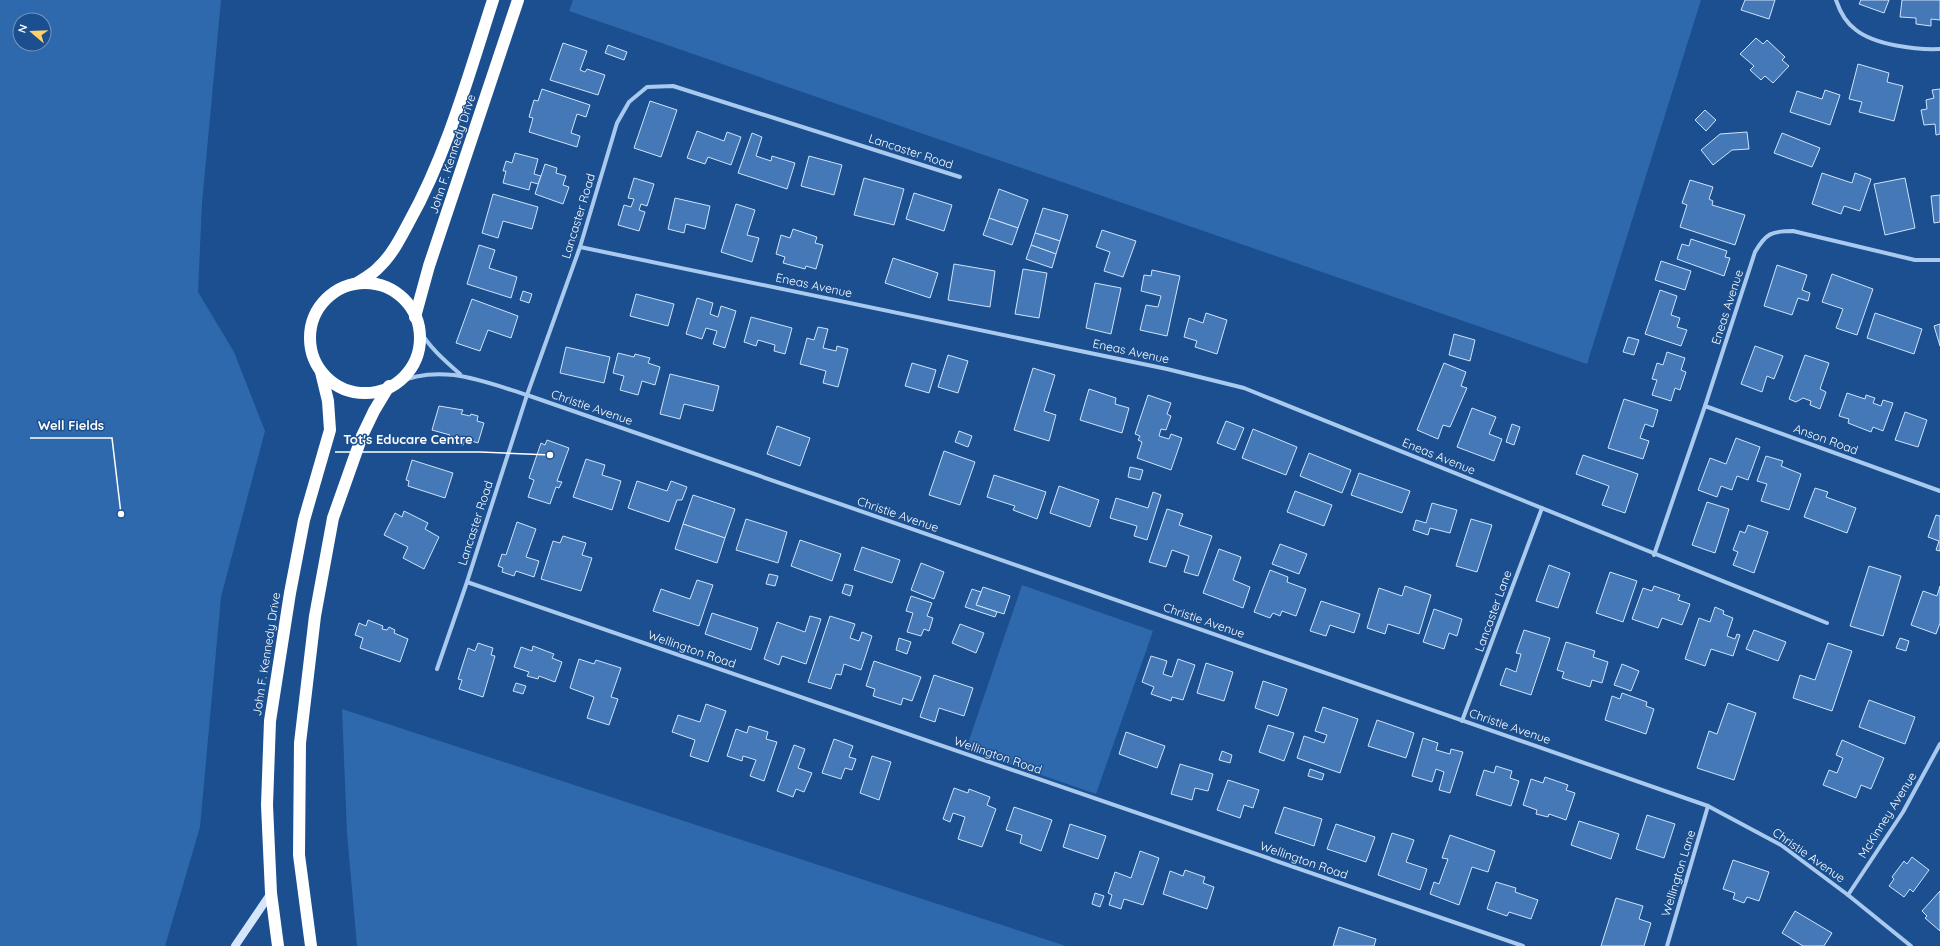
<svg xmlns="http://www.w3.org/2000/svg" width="1940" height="946" viewBox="0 0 1940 946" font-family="Quicksand,sans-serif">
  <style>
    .green { fill: #2e69ad; fill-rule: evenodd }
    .building { fill: #4478b7; stroke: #cfe3fa }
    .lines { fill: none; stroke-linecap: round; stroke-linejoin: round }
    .street { stroke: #a9c9ee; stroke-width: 4 }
    .secondary { stroke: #d6e6fa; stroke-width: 8 }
    .highway { stroke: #fff; stroke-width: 12 }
    .labels { text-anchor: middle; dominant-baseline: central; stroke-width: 3; stroke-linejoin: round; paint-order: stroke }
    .street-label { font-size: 12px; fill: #fff; stroke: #1b4f8f }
    .leader { fill: none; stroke: #fff; stroke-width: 1.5 }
    .callout-dot { fill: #fff; stroke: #1b4f8f; stroke-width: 1.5 }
    .callout-label { font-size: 13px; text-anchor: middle; font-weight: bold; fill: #fff; stroke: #1b4f8f; stroke-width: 3; stroke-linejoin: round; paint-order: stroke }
  </style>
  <rect width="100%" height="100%" fill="#1b4f8f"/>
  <g class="green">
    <path d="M0,0H221L202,203L198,292L234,352L265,431L221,597L200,827L165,946H0ZM20,20H44V44H20Z"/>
    <path d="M573,0H1701L1587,364L569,11Z"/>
    <path d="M1022,585L1153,631L1096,794L966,749Z"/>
    <path d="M342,709L1066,946H357L347,833Z"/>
  </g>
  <g class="building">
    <path d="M1745,0H1775L1769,19L1741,10Z"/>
    <path d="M1861,0H1889L1884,13L1859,4Z"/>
    <path d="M1902,0H1940V20L1931,19V26L1916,24V18L1900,17Z"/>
    <path d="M1756,38L1763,44L1767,40L1785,57L1782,60L1789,66L1773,83L1765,76L1761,80L1750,70L1754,66L1740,54Z"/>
    <path d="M563,43L587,51L580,70L585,72L587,69L605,75L598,95L550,80Z"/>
    <path d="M608,45L627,52L624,60L605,53Z"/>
    <path d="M1858,64L1889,73L1887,82L1903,86L1894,121L1859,112L1862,102L1849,99Z"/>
    <path d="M542,89L590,105L586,117L577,114L571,133L580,136L577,147L529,132L533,118L529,117L534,100L538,101Z"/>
    <path d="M1940,89V134L1936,135L1935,124L1924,125L1921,110L1927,109L1926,100L1934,98L1932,90Z"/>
    <path d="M1825,90L1840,95L1830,125L1790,112L1797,91L1822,99Z"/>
    <path d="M650,101L677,110L661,157L634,148Z"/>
    <path d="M1705,110L1716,120L1706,131L1695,120Z"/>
    <path d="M697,131L724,141L727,132L741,137L731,165L708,157L705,164L687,158Z"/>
    <path d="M1747,132L1749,149L1732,150L1713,165L1701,150L1720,134Z"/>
    <path d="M752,133L762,137L756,156L771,161L772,156L795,163L787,189L738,173Z"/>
    <path d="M1782,133L1820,148L1812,167L1774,153Z"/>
    <path d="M515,153L538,159L534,174L541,176L538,184L531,182L529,190L503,183L506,171H503L506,161L512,163Z"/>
    <path d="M809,156L842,165L834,195L801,186Z"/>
    <path d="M545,164L557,168L556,173L566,176L563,185L569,187L563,204L535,194Z"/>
    <path d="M1822,173L1852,183L1855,173L1871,179L1860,211L1844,206L1841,214L1812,204Z"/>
    <path d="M634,178L654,184L647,206L641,204L639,210L645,212L639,231L618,225L624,205L631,207L634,199L628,198Z"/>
    <path d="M864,178L904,189L894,225L854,215Z"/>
    <path d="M1905,178L1915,228L1885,235L1874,184Z"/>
    <path d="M1690,180L1713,187L1709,199L1713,201L1712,205L1745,215L1735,245L1680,227L1687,205L1682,203Z"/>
    <path d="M999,189L1028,200L1018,228L989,218Z"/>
    <path d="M914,193L952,205L944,231L906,219Z"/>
    <path d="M493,194L538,207L532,229L503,221L498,238L482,233Z"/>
    <path d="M1940,195V222L1934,223L1931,196Z"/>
    <path d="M675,198L710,206L705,229L686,224L684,233L668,229Z"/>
    <path d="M736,204L755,210L747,235L759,238L752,262L721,252Z"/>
    <path d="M1043,208L1068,215L1060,241L1035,233Z"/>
    <path d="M989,218L1018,228L1012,245L983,235Z"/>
    <path d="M793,229L817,237L815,243L823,245L816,269L806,266L805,269L783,263L785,257L776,254L781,235L790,238Z"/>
    <path d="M1102,230L1136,241L1123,277L1104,271L1110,252L1096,247Z"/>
    <path d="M1035,233L1060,241L1056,254L1031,245Z"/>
    <path d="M1691,239L1727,251L1725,257L1730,258L1724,276L1677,259L1682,244L1689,246Z"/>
    <path d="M479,245L495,250L489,268L517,277L511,298L467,284Z"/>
    <path d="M1031,245L1056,254L1052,268L1026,259Z"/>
    <path d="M893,258L938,273L930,298L885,283Z"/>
    <path d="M1661,261L1691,271L1685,290L1655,280Z"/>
    <path d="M954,264L995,271L990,307L948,300Z"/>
    <path d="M1777,265L1807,275L1802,290L1810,293L1808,301L1798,298L1792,315L1764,306Z"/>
    <path d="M1023,269L1047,273L1039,318L1015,314Z"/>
    <path d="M1152,270L1180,276L1167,336L1140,330L1146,305L1158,307L1161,296L1141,291L1144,275L1151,276Z"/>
    <path d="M1832,274L1873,289L1857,335L1836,328L1843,309L1822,302Z"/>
    <path d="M1095,283L1121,288L1111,334L1086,328Z"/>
    <path d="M1660,290L1677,296L1671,315L1680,318L1677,327L1687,330L1681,346L1645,334Z"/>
    <path d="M523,291L532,294L529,303L520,300Z"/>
    <path d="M636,294L674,304L668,326L630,316Z"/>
    <path d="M697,298L713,303L710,314L718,317L721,306L736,311L725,348L713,344L717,331L706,328L702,339L686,334Z"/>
    <path d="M472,299L518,316L511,338L488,330L480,351L456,343Z"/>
    <path d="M1206,313L1227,320L1217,354L1195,347L1197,341L1184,337L1189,318L1203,323Z"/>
    <path d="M1875,313L1922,329L1914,354L1867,338Z"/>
    <path d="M751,317L792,328L785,354L774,351L775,345L758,340L756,346L744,342Z"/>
    <path d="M1940,324V346L1934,326Z"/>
    <path d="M818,327L828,329L823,348L836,351L837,346L848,349L838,387L823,383L826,371L800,364L807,338L814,340Z"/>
    <path d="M1454,334L1475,340L1470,361L1449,355Z"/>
    <path d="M1628,337L1639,340L1634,355L1623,352Z"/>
    <path d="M1755,346L1783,356L1774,379L1767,376L1762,392L1741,384Z"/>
    <path d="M566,347L610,357L604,383L560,373Z"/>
    <path d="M1667,352L1685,358L1681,370L1686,372L1680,390L1675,388L1671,401L1652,395L1657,380L1652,379L1657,363L1663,365Z"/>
    <path d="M618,353L634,357L635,354L650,358L648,363L660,367L655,385L642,381L638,395L620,390L624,376L613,373Z"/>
    <path d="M948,355L968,361L958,393L938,387Z"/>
    <path d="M1805,355L1829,363L1820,389L1826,392L1820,409L1810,405L1811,401L1803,398L1796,402L1789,399Z"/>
    <path d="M912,363L936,370L929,393L905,386Z"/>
    <path d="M1444,363L1466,372L1461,386L1467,388L1450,427L1443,425L1438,439L1417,430Z"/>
    <path d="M1033,368L1055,375L1044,411L1056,415L1049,441L1014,430Z"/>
    <path d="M670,374L719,386L713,411L684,404L680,419L660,414Z"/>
    <path d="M1089,389L1116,398L1115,404L1129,408L1122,433L1080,420Z"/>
    <path d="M1847,393L1865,399L1866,395L1875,398L1873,403L1881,406L1883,400L1893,403L1883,431L1873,427L1871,432L1848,423L1849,419L1839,416Z"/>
    <path d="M1148,395L1171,403L1167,414L1171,416L1166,430L1161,429L1159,436L1169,439L1171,434L1182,438L1171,470L1137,458L1142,442L1138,440L1140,436L1135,434Z"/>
    <path d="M1624,399L1658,410L1653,427L1645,424L1640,438L1649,441L1643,459L1608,448Z"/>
    <path d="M439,406L463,410L461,414L470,416L471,414L478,416L477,421L484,423L478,443L465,439L463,445L448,441L450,435L432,430Z"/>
    <path d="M1472,408L1496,417L1489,434L1502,439L1494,461L1457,447Z"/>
    <path d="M1905,412L1927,420L1918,447L1895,440Z"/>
    <path d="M1226,421L1244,428L1235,450L1217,443Z"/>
    <path d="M1512,424L1520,427L1514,445L1506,442Z"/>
    <path d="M777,426L810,438L800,466L767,454Z"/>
    <path d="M1253,429L1297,447L1286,475L1242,458Z"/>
    <path d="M959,431L972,436L968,447L955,442Z"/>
    <path d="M1736,438L1760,447L1748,480L1737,476L1732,490L1721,486L1717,497L1698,490L1710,458L1726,464Z"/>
    <path d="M547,440L569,448L557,481L562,482L559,488L556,487L550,504L528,497L534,480L529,478L541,443L545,445Z"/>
    <path d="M944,451L975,462L960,505L929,495Z"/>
    <path d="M1309,453L1351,470L1342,493L1300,476Z"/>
    <path d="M1583,455L1638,474L1625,513L1602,505L1609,486L1576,474Z"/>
    <path d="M1766,456L1783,461L1781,466L1801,474L1789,510L1761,501L1767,484L1757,481Z"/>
    <path d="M586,459L605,465L602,475L621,481L612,510L573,497Z"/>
    <path d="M412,460L453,473L445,498L408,486L409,481L406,480Z"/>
    <path d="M1130,467L1143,470L1140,480L1128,477Z"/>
    <path d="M1359,473L1410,491L1402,513L1351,495Z"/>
    <path d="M994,475L1046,492L1037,519L1013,510L1015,506L987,497Z"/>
    <path d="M637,481L667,491L671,481L687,487L682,500H677L669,522L628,508Z"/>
    <path d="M1059,486L1099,500L1090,527L1050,513Z"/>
    <path d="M1815,488L1828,492L1826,497L1856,508L1847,533L1804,517Z"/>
    <path d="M1295,491L1332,505L1324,526L1287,512Z"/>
    <path d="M1153,492L1161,495L1147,540L1134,536L1137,526L1110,518L1116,498L1148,508Z"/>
    <path d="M693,495L735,509L725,538L683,524Z"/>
    <path d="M1707,502L1729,509L1715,553L1692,545Z"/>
    <path d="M1432,503L1457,510L1450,533L1430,528L1428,535L1413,530L1416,520L1426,523Z"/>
    <path d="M1167,509L1183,514L1179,525L1212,536L1198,576L1184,572L1189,556L1172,550L1166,567L1149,562Z"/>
    <path d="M404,511L428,523L425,529L439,537L424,569L403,558L408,547L384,535L395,513L402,517Z"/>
    <path d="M1936,515L1940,516V551L1936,550L1939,541L1928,537Z"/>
    <path d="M746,519L787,532L778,563L736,550Z"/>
    <path d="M1471,519L1492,525L1477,572L1456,566Z"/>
    <path d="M517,522L536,529L526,557L539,561L534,577L516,571L514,576L502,572L503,568L498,566L502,554L506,555Z"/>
    <path d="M683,524L725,538L717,563L675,549Z"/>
    <path d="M1748,525L1768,532L1754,573L1733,565L1738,552L1733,550L1740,531L1745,533Z"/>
    <path d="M563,536L586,543L582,555L592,558L581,591L541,579L553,541L560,543Z"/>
    <path d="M800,540L841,554L832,581L791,566Z"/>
    <path d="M1280,544L1307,554L1299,574L1272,564Z"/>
    <path d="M862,547L900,560L892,583L854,570Z"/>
    <path d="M1219,549L1241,557L1233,580L1250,587L1243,608L1203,593Z"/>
    <path d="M921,563L944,572L934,599L911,590Z"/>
    <path d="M1549,565L1570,573L1558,608L1536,601Z"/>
    <path d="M1869,566L1901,576L1883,636L1850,626Z"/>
    <path d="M1270,570L1288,577L1287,582L1306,589L1296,616L1282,611L1280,616L1273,613L1270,618L1254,612Z"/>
    <path d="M1610,572L1637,581L1623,622L1596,613Z"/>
    <path d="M769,574L778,576L775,586L766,584Z"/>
    <path d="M697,580L713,585L699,626L653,611L661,589L690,599Z"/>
    <path d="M845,584L853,586L850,596L842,593Z"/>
    <path d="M1405,586L1431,595L1419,634L1388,624L1385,634L1367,628L1379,588L1402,596Z"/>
    <path d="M1654,586L1680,595L1678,600L1690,604L1682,625L1662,618L1658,628L1632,619L1643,588L1652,591Z"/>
    <path d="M1940,586V623L1936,634L1911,625L1923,591L1937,596Z"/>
    <path d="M983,587L1010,596L1004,614L976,605Z"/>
    <path d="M972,589L981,592L976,605L997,612L995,617L965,607Z"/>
    <path d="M911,596L932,603L927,616L933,618L929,631L924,629L921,636L907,632L913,613L906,611Z"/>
    <path d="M1321,601L1360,614L1354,633L1330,625L1326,636L1310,631Z"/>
    <path d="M1715,607L1724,611L1723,614L1733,618L1727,636L1735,639L1737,634L1740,635L1733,656L1711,649L1705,666L1685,659L1699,618L1710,622Z"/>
    <path d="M1434,609L1462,619L1457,636L1449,633L1444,649L1423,642Z"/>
    <path d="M712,613L758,628L751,650L705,634Z"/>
    <path d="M810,616L821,619L806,664L782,656L779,665L764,659L777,622L805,632Z"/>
    <path d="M830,616L855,624L850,638L859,641L862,632L872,636L861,670L844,664L841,675L836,674L831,689L808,682Z"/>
    <path d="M368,620L383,626L382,629L387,630L389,627L395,630L394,633L408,639L400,662L360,648L363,638L355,635L359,623L366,626Z"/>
    <path d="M960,624L984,633L976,653L952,643Z"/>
    <path d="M1524,630L1550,638L1531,695L1500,685L1506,668L1516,672L1521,654L1516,653Z"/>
    <path d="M1754,630L1786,642L1778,661L1746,649Z"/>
    <path d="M899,638L911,642L907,654L896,650Z"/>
    <path d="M1900,638L1909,641L1906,651L1896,648Z"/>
    <path d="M1566,642L1595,651L1593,657L1608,662L1602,683L1592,680L1590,687L1562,678L1564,672L1557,670Z"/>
    <path d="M478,643L493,648L491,655L495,656L483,697L459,689L462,680L458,679L468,648L475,651Z"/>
    <path d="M1828,643L1852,651L1832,711L1793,698L1800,675L1815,680Z"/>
    <path d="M533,646L554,654L552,658L562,662L555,682L539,676L538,679L527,676L529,672L514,667L521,647L532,651Z"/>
    <path d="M1151,656L1167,661L1163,674L1172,677L1178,659L1195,665L1183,700L1172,697L1171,701L1151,694L1154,687L1142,682Z"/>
    <path d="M579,659L594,664L596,660L621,668L611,697L618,699L609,725L587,718L594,697L570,688Z"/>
    <path d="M874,661L921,677L912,701L903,698L901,705L873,696L875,689L866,686Z"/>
    <path d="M1206,663L1233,672L1224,701L1197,693Z"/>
    <path d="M1622,664L1639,671L1631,691L1614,685Z"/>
    <path d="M934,675L973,688L964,716L939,708L935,722L920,717Z"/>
    <path d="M1263,681L1287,689L1278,716L1255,708Z"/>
    <path d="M516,683L526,686L523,694L513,691Z"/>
    <path d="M1622,693L1647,702L1646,706L1654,709L1646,734L1605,720L1612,696L1620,699Z"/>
    <path d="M1869,700L1915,717L1905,744L1859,727Z"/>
    <path d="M1728,703L1756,713L1734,780L1697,768L1709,731L1717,734Z"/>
    <path d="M706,704L726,711L708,762L690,756L695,740L672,732L678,715L700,722Z"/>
    <path d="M1323,707L1358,719L1340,773L1297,758L1304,736L1324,743L1327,735L1315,731Z"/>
    <path d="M1377,720L1414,733L1406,758L1368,746Z"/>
    <path d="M1268,725L1294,733L1284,761L1259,752Z"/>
    <path d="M749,726L768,732L766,739L777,742L764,781L750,776L756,760L743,756L742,761L727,756L736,729L747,733Z"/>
    <path d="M1126,732L1165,746L1157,768L1119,754Z"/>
    <path d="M1423,738L1438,743L1436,750L1450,754L1451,749L1463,752L1450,793L1439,790L1444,772L1436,769L1432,782L1412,776Z"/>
    <path d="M834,739L853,746L849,757L856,759L852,770L845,768L841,779L822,773Z"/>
    <path d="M1842,740L1884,758L1871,789L1861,785L1856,798L1823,785L1829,770L1837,773L1843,758L1836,755Z"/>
    <path d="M794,745L805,749L798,768L812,773L804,792L796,789L793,797L777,791Z"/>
    <path d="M1222,751L1232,755L1230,763L1219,760Z"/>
    <path d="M872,756L891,762L879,800L860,793Z"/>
    <path d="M1180,764L1213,774L1208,791L1195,788L1192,800L1171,794Z"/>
    <path d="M1496,766L1512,771L1510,778L1519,781L1511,806L1476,795L1484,770L1494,773Z"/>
    <path d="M1310,769L1324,774L1322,780L1308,776Z"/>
    <path d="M1545,777L1568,785L1566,790L1575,793L1566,820L1549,814L1548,817L1536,814L1537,810L1523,805L1531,779L1543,783Z"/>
    <path d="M1228,780L1259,790L1253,808L1244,805L1240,818L1217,810Z"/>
    <path d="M954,788L968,793L969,789L990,797L987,805L996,809L982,847L958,839L965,817L953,813L950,822L943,819Z"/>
    <path d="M1014,807L1052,820L1041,851L1020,843L1022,835L1006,830Z"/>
    <path d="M1284,807L1322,819L1314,846L1275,833Z"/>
    <path d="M1647,815L1675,824L1664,858L1636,849Z"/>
    <path d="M1579,821L1619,834L1611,859L1571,845Z"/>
    <path d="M1070,824L1106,836L1098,859L1063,847Z"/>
    <path d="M1336,824L1375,837L1366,862L1327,849Z"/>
    <path d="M1392,833L1414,840L1406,862L1427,869L1420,890L1378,875Z"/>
    <path d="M1450,835L1495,851L1488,872L1472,867L1459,905L1430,894L1434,882L1439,884L1448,859L1442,858Z"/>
    <path d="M1140,851L1159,858L1143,905L1124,899L1121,909L1109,905L1112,895L1108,893L1115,872L1131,878Z"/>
    <path d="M1912,857L1929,870L1913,892L1910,889L1904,897L1889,886L1894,879L1892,877L1904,861L1907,864Z"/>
    <path d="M1733,860L1769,872L1759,901L1747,897L1744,903L1733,899L1735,893L1723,889Z"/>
    <path d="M1185,870L1205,877L1203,883L1214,887L1207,909L1163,894L1170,871L1183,876Z"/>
    <path d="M1496,882L1516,888L1515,892L1538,900L1531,919L1509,912L1507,916L1487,909Z"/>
    <path d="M1940,891V931L1925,918L1927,916L1922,911Z"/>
    <path d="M1095,893L1104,896L1100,907L1092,904Z"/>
    <path d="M1616,898L1643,906L1639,919L1651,923L1644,946H1601Z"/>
    <path d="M1795,911L1832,933L1824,946H1803L1782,933Z"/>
    <path d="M1339,927L1376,939L1374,946H1333Z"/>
  </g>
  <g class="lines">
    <g class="street">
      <path d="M1836,0C1840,12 1845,22 1856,30C1875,45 1916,50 1940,49"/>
      <path d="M580,247L1167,369L1244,388L1827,623"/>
      <path d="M418,328C429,347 444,360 460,374"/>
      <path d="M396,383C441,363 482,381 527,395L1708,806L1781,845L1848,895L1911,946"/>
      <path d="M1705,406L1940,491"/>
      <path d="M1654,555L1705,406L1755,252C1766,233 1772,231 1793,231L1915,260H1940"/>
      <path d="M467,582L1523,946"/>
      <path d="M437,669L467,582L527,395L580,247L617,123L629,102L647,87L673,86L960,177"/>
      <path d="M1462,721L1542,508"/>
      <path d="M1848,895L1903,812L1940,744"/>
      <path d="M1667,946L1708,806"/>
    </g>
    <path class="secondary" d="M235,946L271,893"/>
    <g class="highway">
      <path d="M357,283C365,278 373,274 379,267C392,255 401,237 409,222C447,154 469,74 493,0"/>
      <circle cx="365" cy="338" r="55"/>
      <path d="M415,317L429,266L518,0"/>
      <path d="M278,946L271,893L267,805L270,721L290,593L304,520L330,430L328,401L321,372"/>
      <path d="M311,946L299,855L300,743L315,616L333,518L362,436L374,411L389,386"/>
    </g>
  </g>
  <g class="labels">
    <g class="street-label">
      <text transform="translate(911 151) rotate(18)">Lancaster Road</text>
      <text transform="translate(452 154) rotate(-72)">John F. Kennedy Drive</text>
      <text transform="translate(578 216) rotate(-73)">Lancaster Road</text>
      <text transform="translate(814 285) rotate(12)">Eneas Avenue</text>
      <text transform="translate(1727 307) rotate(-72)">Eneas Avenue</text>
      <text transform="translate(1131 351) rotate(12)">Eneas Avenue</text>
      <text transform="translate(592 407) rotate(19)">Christie Avenue</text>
      <text transform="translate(1826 439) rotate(20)">Anson Road</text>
      <text transform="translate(1439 456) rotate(22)">Eneas Avenue</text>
      <text transform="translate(898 514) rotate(19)">Christie Avenue</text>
      <text transform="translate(475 523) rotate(-72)">Lancaster Road</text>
      <text transform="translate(1493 611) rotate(-70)">Lancaster Lane</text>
      <text transform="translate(1204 620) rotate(19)">Christie Avenue</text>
      <text transform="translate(692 649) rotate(19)">Wellington Road</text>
      <text transform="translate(266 654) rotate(-81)">John F. Kennedy Drive</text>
      <text transform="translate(1510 726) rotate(19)">Christie Avenue</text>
      <text transform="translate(998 755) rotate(19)">Wellington Road</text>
      <text transform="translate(1887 815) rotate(-58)">McKinney Avenue</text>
      <text transform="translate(1809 855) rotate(35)">Christie Avenue</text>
      <text transform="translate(1304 860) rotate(19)">Wellington Road</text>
      <text transform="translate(1678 873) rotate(-73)">Wellington Lane</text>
    </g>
  </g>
  <path class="leader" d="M121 514L112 438H30M550 455L480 452H335"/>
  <g class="callout-dot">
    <circle cx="121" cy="514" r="4"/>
    <circle cx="550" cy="455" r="4"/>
  </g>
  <g class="callout-label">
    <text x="71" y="430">Well Fields</text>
    <text x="408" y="444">Tot's Educare Centre</text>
  </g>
  <g transform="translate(32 32) rotate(289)"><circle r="19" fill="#1b4f8f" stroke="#7695bc"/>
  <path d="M0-3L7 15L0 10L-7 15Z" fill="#ffd166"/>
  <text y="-6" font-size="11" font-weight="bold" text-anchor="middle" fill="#ffffff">N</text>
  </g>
</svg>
